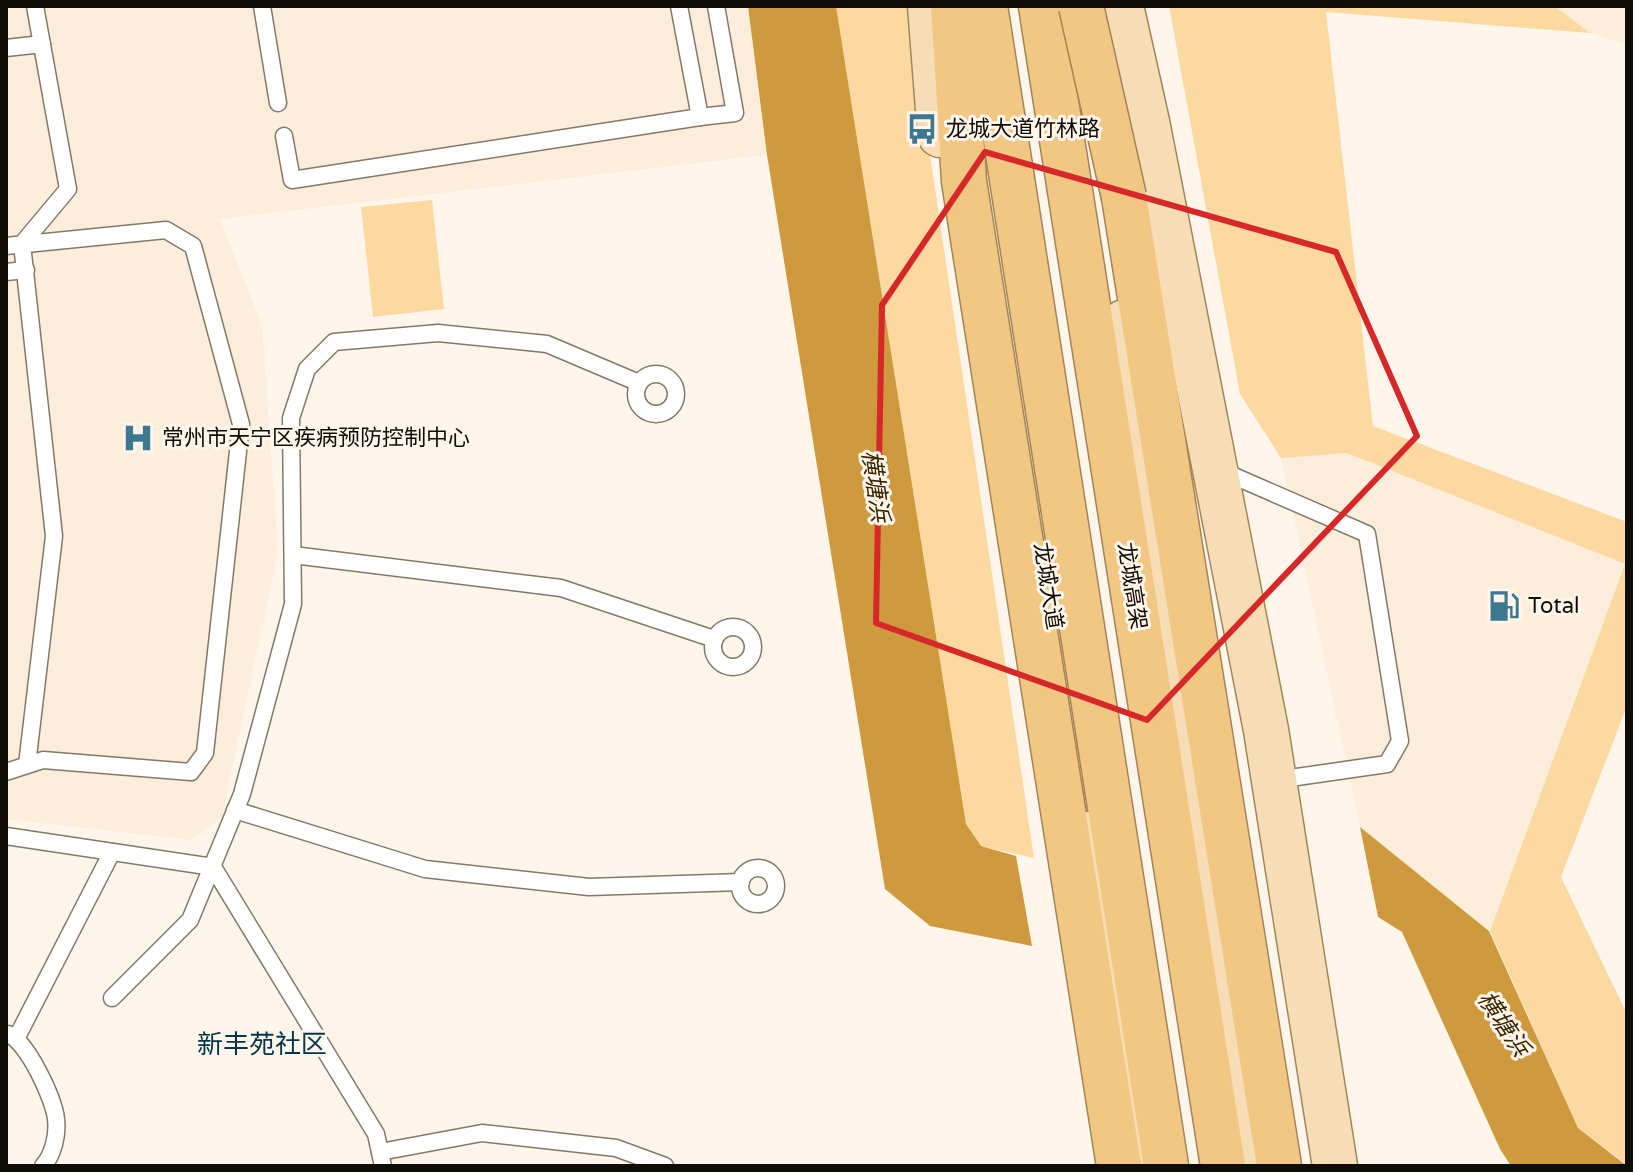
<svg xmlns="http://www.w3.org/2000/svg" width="1633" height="1172" viewBox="0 0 1633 1172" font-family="'Varela Round','Noto Sans SC',sans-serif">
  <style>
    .built { fill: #fceeda }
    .green { fill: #fdd9a2 }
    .water { fill: #cf993d }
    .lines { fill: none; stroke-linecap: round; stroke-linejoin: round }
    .lane-casing { stroke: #847968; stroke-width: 19 }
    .primary-casing { stroke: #a38557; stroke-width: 47 }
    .highway-casing { stroke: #a38557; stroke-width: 47 }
    .lane { stroke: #fff; stroke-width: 16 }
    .primary { stroke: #f7ddb5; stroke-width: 44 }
    .highway { stroke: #f2c683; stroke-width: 44 }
    .highway-bridge-casing { stroke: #a38557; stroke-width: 47; stroke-linecap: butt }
    .highway-bridge { stroke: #f2c683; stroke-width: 44 }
    .marked { fill: none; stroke: #d62828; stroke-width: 6; stroke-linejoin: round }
    .labels { text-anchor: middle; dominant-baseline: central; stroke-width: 6; stroke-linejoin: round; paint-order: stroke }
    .poi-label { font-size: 22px; fill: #0f0b05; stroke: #fef6eb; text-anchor: start }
    .street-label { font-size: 22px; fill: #0f0b05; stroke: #fef6eb }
    .water-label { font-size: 24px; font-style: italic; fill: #3c2600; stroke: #fef6eb }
    .quarter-label { font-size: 26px; fill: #003547; stroke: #fef6eb }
  </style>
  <rect width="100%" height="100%" fill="#fef6eb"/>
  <g class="built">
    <path d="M6,6H748L767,155L220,219L262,325L278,552L222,817L192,840L6,819Z"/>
    <path d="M1555,6H1627V45L1590,33Z"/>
    <path d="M1347,453L1625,564L1490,931L1360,827L1281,458Z"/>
  </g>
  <g class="green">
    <path d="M836,6H908L1034,858L980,846L966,824Z"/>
    <path d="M1169,6H1555L1590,33L1326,12L1373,426L1627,522V706L1561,877L1627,1014V1165L1578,1128L1490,931L1625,564L1347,453L1281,458L1240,394Z"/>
    <path d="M432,200L444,309L373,317L361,207Z"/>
  </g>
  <g class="water">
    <path d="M748,6H836L966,824L981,846L1016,856L1032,946L930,926L885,889L767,155Z"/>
    <path d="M1360,827L1489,931L1578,1128L1627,1166H1511L1500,1149L1402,932L1378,917Z"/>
  </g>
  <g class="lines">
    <defs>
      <g id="lane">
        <path d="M262,6L278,103"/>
        <path d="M6,48L42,44"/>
        <path d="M700,117L735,113L716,6"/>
        <path d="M284,136L292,180L700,117L679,6"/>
        <path d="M6,246L166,230L193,246L241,424L205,753L191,772L43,760L6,772"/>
        <path d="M6,272L26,270"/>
        <circle cx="656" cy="394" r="20"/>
        <path d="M1220,470L1367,534L1400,741L1387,764L1276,780"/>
        <path d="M293,555L561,588L714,639"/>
        <circle cx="733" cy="647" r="20"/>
        <path d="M27,765L54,536L22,244L68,189L35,6"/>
        <path d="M235,810L425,869L589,887L741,882"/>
        <path d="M6,836L213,867L376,1134L383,1166"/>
        <circle cx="758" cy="886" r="18"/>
        <path d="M112,998L190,920L242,794L293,604L291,418L307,369L334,342L438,333L547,344L639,383"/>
        <path d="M8,1034C27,1041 54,1099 56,1119C58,1135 53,1155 43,1166"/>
        <path d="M17,1037L112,852"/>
        <path d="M380,1152L482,1133L616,1148L665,1166"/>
      </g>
      <g id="primary">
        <path d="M930,6L940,135"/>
        <path d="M1121,6L1147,122L1266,730L1335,1166"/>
        <path d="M1124,322L1154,559L1253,1166"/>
        <path d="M1089,834L1141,1166"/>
      </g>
      <g id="highway">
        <path d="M953,6L964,181L1119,1166"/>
        <path d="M985,6L1166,1166"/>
        <path d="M1041,6L1223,1166"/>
        <path d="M1124,197L1279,1166"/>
      </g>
    </defs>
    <use href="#lane" class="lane-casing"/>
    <use href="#primary" class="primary-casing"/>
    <use href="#highway" class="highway-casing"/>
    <use href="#lane" class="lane"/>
    <use href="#primary" class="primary"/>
    <use href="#highway" class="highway"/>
    <defs>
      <path id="highway-bridge" d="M1081,6L1124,197"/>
    </defs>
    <use href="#highway-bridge" class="highway-bridge-casing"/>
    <use href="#highway-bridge" class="highway-bridge"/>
  </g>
  <path class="marked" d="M985,152L1336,252L1417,436L1147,720L876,623L882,305Z"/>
  <defs>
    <symbol id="bus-bare" viewBox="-9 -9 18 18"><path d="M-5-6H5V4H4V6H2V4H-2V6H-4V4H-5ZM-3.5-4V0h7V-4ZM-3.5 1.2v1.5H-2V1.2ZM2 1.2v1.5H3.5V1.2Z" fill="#3d7890" stroke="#fef6eb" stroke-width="2.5" paint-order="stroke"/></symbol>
    <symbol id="hospital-bare" viewBox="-9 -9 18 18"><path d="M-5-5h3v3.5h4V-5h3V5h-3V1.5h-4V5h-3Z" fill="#3d7890" stroke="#fef6eb" stroke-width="2.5" paint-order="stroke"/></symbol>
    <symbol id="fuel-bare" viewBox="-9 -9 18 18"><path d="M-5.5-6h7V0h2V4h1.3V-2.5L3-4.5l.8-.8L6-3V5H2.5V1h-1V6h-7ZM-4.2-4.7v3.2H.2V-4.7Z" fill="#3d7890" stroke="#fef6eb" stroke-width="2.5" paint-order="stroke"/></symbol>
  </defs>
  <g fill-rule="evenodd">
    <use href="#bus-bare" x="900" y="107" width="44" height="44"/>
    <use href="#hospital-bare" x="116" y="416" width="44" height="44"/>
    <use href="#fuel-bare" x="1482" y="584" width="44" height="44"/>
  </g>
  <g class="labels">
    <g class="poi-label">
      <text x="946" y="129">龙城大道竹林路</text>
      <text x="162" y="438">常州市天宁区疾病预防控制中心</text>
      <text x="1528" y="606">Total</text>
    </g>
    <g class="street-label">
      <text transform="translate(1048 586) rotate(81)">龙城大道</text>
      <text transform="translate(1132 586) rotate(81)">龙城高架</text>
    </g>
    <g class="water-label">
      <text transform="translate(875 486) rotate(82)">横塘浜</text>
      <text transform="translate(1503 1024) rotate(56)">横塘浜</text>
    </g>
    <g class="quarter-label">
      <text x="262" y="1044">新丰苑社区</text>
    </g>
  </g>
  <rect width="1633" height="1172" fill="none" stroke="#0f0b05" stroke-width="16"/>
</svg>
